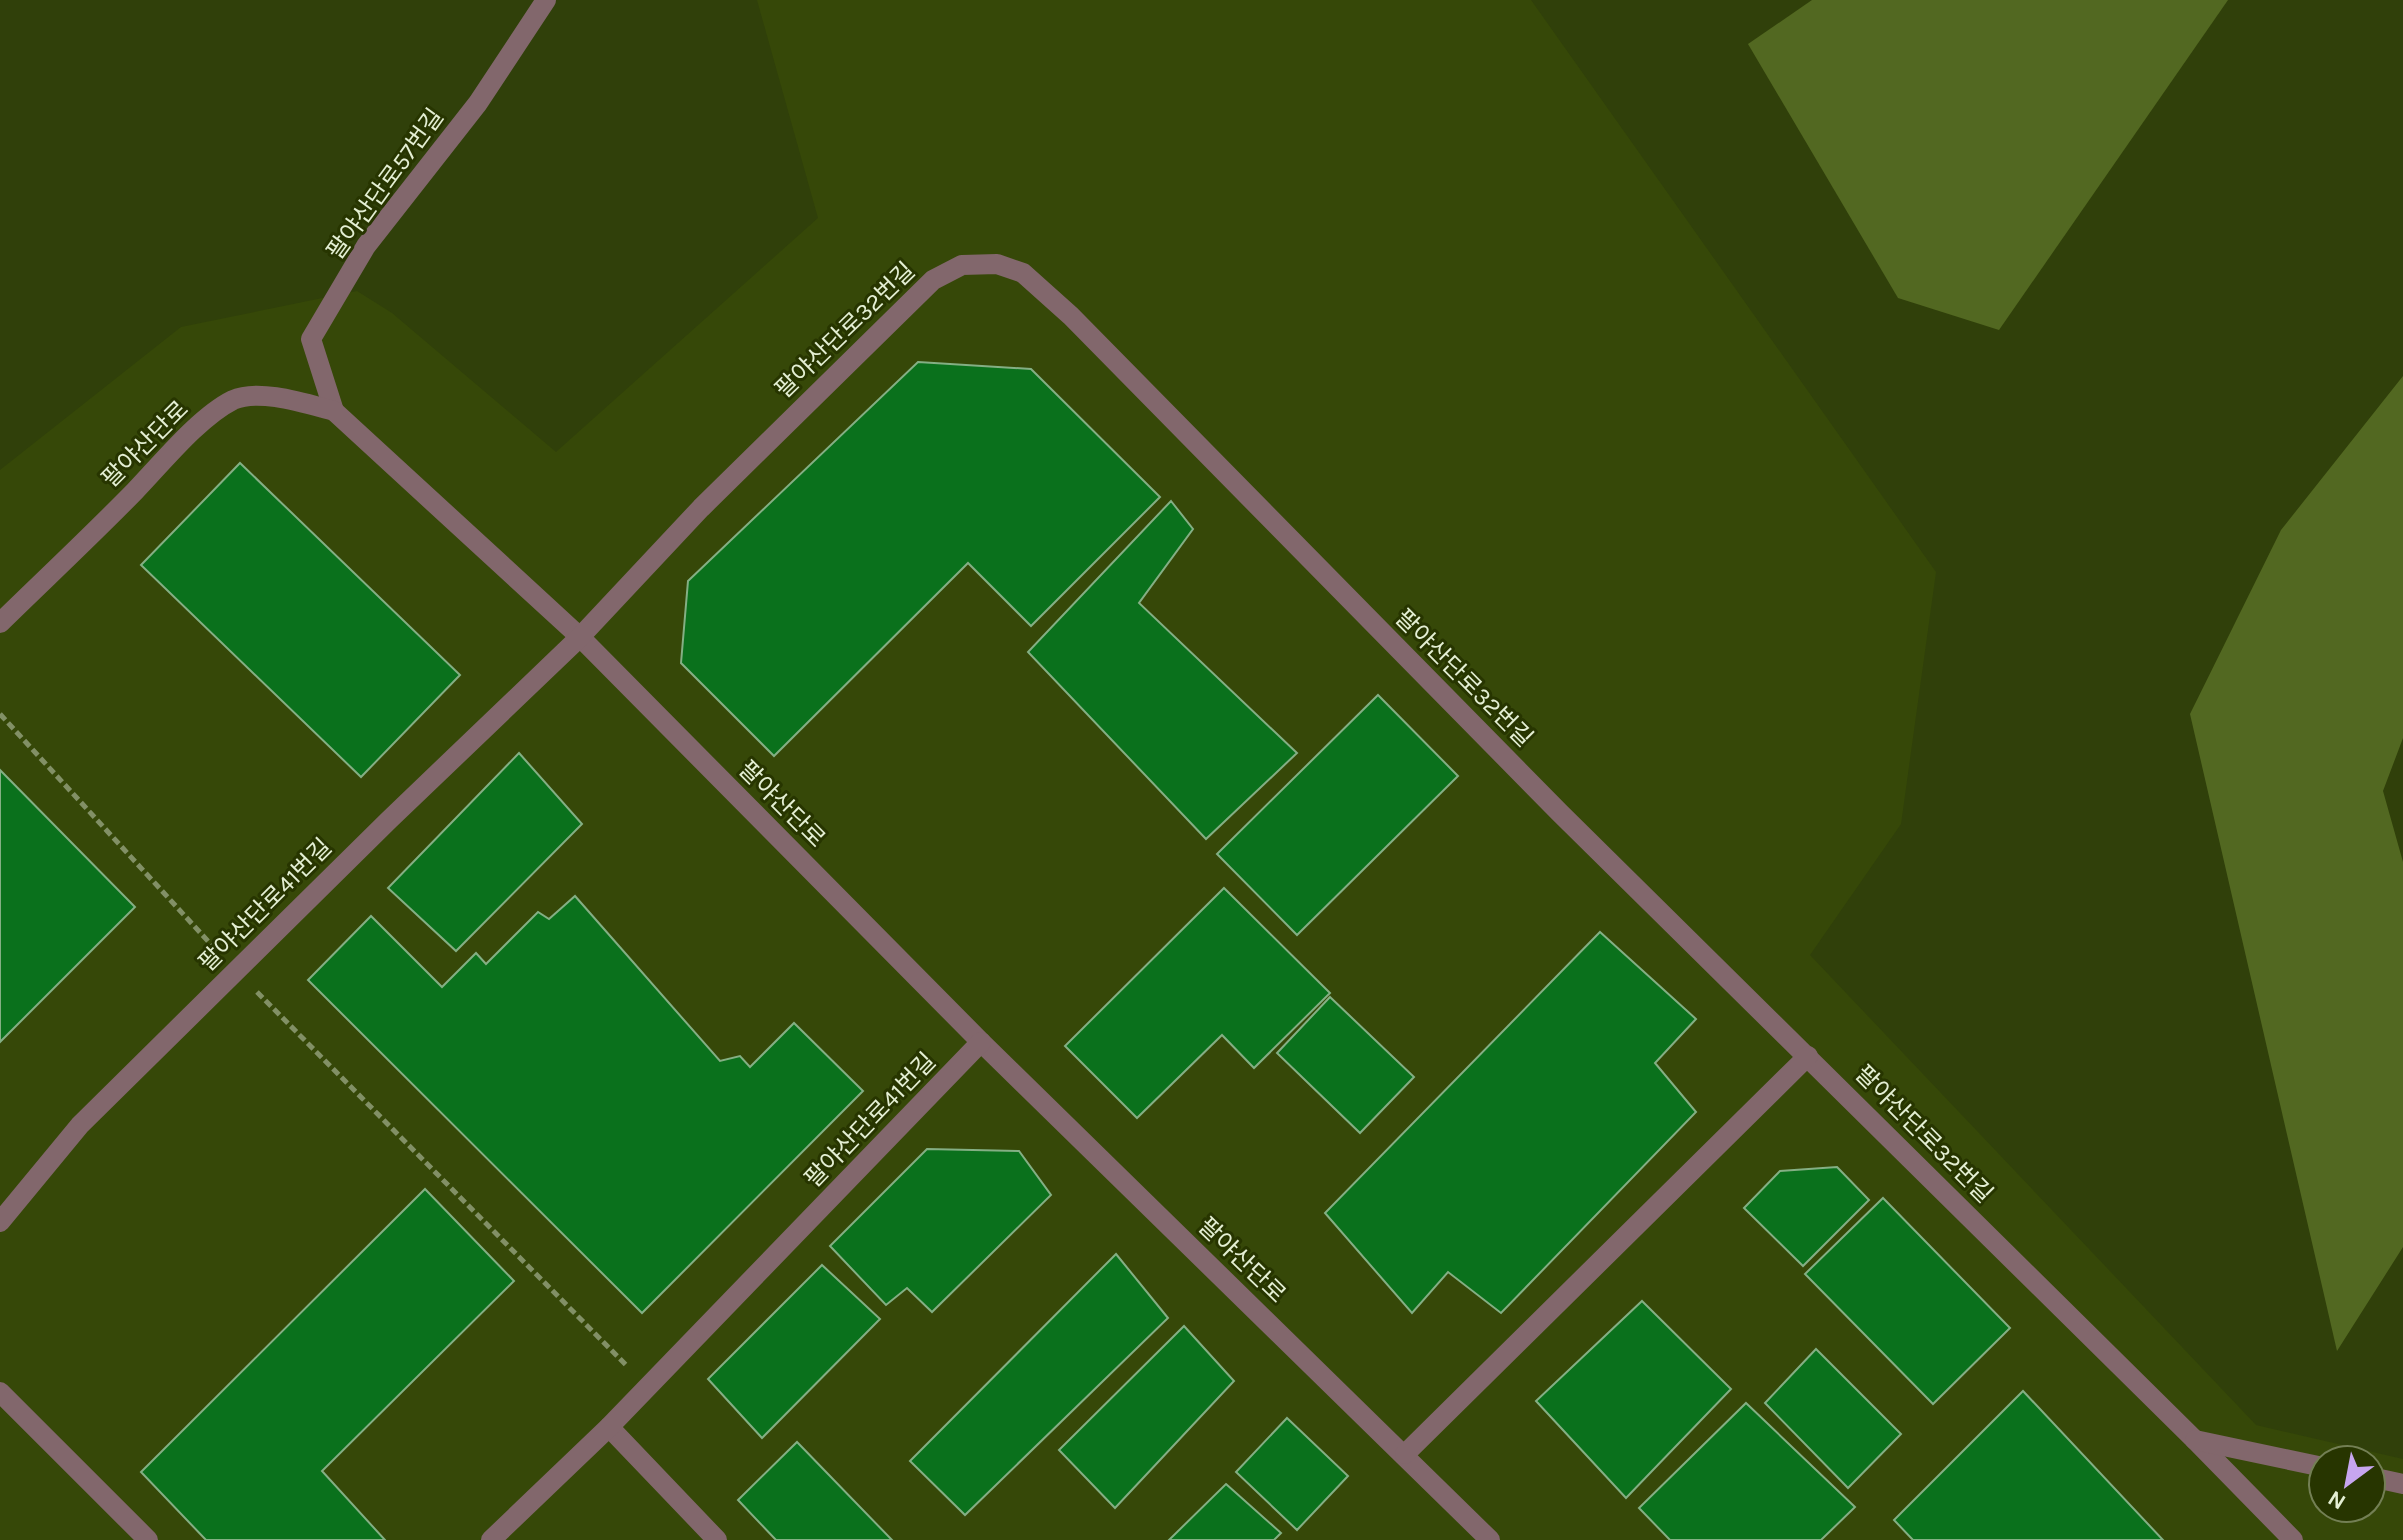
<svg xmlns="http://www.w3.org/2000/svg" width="2403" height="1540" viewBox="0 0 2403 1540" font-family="Karla,'Noto Sans KR',sans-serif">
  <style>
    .built { fill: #364808; fill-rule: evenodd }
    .green { fill: #526821 }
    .building { fill: #0a711c; stroke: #84af84; stroke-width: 2 }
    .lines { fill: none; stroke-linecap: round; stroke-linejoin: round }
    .path { stroke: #829066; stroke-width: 5; stroke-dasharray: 8 4; stroke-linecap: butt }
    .minor { stroke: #82676c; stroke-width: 20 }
    .labels { text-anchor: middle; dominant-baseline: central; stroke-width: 6; stroke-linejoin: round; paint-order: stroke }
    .street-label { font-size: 24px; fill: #e4efd3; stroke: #273500 }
  </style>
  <rect width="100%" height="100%" fill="#30400a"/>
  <path class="built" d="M757,0H1531L1936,572L1901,824L1810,955L2256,1425L2403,1459V1540H0V470L181,327L357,291L392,313L556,452L818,218ZM2323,1460H2371V1508H2323Z"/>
  <g class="green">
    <path d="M1812,0H2228L1999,330L1898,298L1748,44Z"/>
    <path d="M2403,376V738L2383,791L2403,862V1247L2337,1351L2190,714L2281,530Z"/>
  </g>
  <g class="building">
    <path d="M918,362L1031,369L1160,497L1031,626L968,563L774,756L681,663L688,581Z"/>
    <path d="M240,463L460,675L361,777L141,565Z"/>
    <path d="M1171,501L1193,529L1139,603L1297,753L1206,839L1028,652Z"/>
    <path d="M1378,695L1458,776L1297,935L1217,854Z"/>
    <path d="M519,753L582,824L456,951L388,888Z"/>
    <path d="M0,770L135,907L0,1042Z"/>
    <path d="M1224,888L1330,993L1254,1068L1222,1035L1137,1118L1065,1046Z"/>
    <path d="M575,896L720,1061L740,1056L750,1067L794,1023L863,1091L642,1313L308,980L371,916L442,987L476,953L486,964L538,912L549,919Z"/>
    <path d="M1600,932L1696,1019L1655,1063L1696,1112L1501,1313L1448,1272L1412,1313L1325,1213Z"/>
    <path d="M1330,997L1414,1077L1360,1133L1277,1053Z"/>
    <path d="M927,1149L1019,1151L1051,1195L932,1312L907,1288L886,1305L830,1246Z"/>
    <path d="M1837,1167L1869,1200L1803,1266L1744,1208L1780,1171Z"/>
    <path d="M425,1189L514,1281L322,1471L385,1540H206L141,1472Z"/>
    <path d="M1883,1198L2010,1328L1933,1404L1805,1274Z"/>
    <path d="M1116,1254L1168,1318L965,1515L910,1461Z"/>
    <path d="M822,1265L880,1319L762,1438L708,1379Z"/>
    <path d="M1642,1301L1731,1389L1626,1498L1536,1401Z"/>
    <path d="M1184,1326L1234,1381L1115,1508L1059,1450Z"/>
    <path d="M1816,1349L1901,1434L1848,1488L1765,1403Z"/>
    <path d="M2023,1391L2163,1540H1913L1894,1520Z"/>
    <path d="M1746,1403L1855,1507L1821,1540H1670L1639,1508Z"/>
    <path d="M1287,1418L1348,1476L1297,1530L1236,1472Z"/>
    <path d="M797,1442L892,1540H776L738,1500Z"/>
    <path d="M1226,1484L1281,1533L1274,1540H1169Z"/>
  </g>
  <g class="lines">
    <g class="path">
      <path d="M0,714L217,951"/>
      <path d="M257,992L627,1366"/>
    </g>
    <g class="minor">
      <path d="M334,411L311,339L366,246L478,103L546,0"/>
      <path d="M0,623C45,579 91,536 135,491C162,463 199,417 233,400C259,388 307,404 334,411L580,637L981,1042L1490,1540"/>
      <path d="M0,1222L80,1125L389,820L580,637L701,508L933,280L962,265L997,264L1023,273L1071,316L1560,813L2195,1440L2293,1540"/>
      <path d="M0,1392L148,1540"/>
      <path d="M609,1427L717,1540"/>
      <path d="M2195,1440L2323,1467"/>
      <path d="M1405,1454L1808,1056"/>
      <path d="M2371,1477L2403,1484"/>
      <path d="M491,1540L609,1427L981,1042"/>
    </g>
  </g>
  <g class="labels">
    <g class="street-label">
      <text transform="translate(385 184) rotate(-54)">팔야산단로57번길</text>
      <text transform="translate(845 330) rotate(-44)">팔야산단로32번길</text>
      <text transform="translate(145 444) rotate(-45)">팔야산단로</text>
      <text transform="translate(1464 678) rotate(45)">팔야산단로32번길</text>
      <text transform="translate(782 804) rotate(45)">팔야산단로</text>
      <text transform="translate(265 905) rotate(-45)">팔야산단로41번길</text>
      <text transform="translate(870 1120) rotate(-46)">팔야산단로41번길</text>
      <text transform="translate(1924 1134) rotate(45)">팔야산단로32번길</text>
      <text transform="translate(1242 1260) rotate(44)">팔야산단로</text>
    </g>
  </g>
  <g transform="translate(2347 1484) rotate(212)"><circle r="38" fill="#273500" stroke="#737f54" stroke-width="2"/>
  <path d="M0-6L14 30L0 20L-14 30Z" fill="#c7a6ef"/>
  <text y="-12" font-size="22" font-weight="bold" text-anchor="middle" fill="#e4efd3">N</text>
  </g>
</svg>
